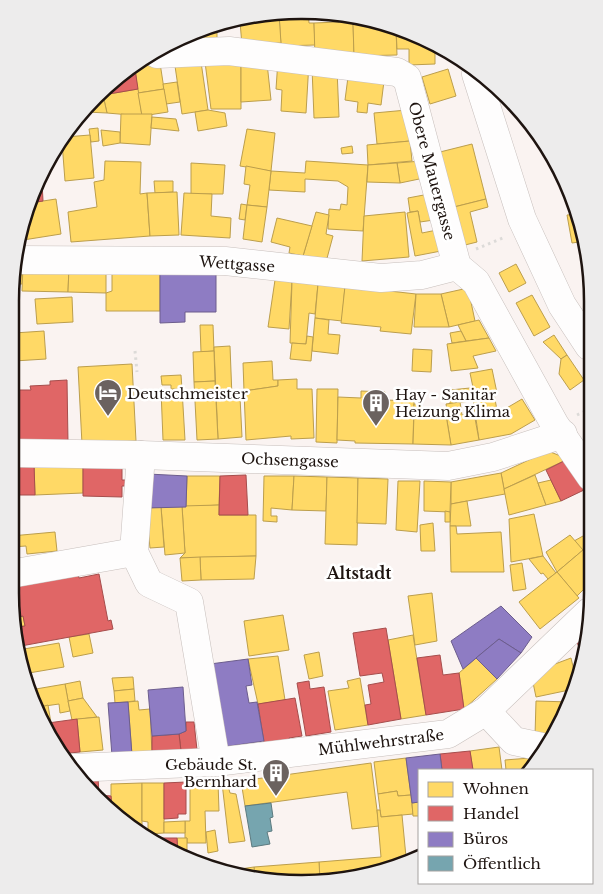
<svg xmlns="http://www.w3.org/2000/svg" width="603" height="894" viewBox="0 0 603 894" font-family="'Libre Baskerville',serif">
  <style>
    .homes { fill: #ffd966; stroke: #bc9e4c }
    .shops { fill: #e06666; stroke: #a64d4c }
    .offices { fill: #8e7cc3; stroke: #6c5d8d }
    .public { fill: #76a5af; stroke: #5c7a7f }
    .lines { fill: none; stroke-linecap: round; stroke-linejoin: round }
    .minor-casing { stroke: #c7bfbc; stroke-width: 29 }
    .path { stroke: #dcdad8; stroke-width: 3; stroke-dasharray: 2.5 4; stroke-linecap: butt }
    .minor { stroke: #fefdfd; stroke-width: 28 }
    .labels { text-anchor: middle; dominant-baseline: central; stroke-width: 5; stroke-linejoin: round; paint-order: stroke }
    .street-label { font-size: 15px; fill: #1e1410; stroke: #fff }
    .poi-label { font-size: 15px; fill: #1e1410; stroke: #fff; text-anchor: start }
    .neighbourhood-label { font-size: 16px; font-weight: bold; fill: #1e1410; stroke: #fff }
    .rim { fill: none; stroke: #1e1410; stroke-width: 2.5 }
  </style>
  <rect width="100%" height="100%" fill="#faf3f1"/>
  <g class="homes">
    <path d="M302,10L308,11L309,23H314L315,45L281,46L279,14Z"/>
    <path d="M279,14L281,43L242,45L240,22Z"/>
    <path d="M338,17L353,20L354,56L315,58L314,23L339,22Z"/>
    <path d="M367,23L396,29L397,55L354,56L353,24Z"/>
    <path d="M217,27V42L183,44V37L190,32Z"/>
    <path d="M396,29L413,32L431,44V49H435V64L409,65V49H397Z"/>
    <path d="M278,60L309,62L306,113L281,111L282,90L276,89Z"/>
    <path d="M201,62L208,110L182,114L175,66Z"/>
    <path d="M205,62H241V109H211Z"/>
    <path d="M241,62L267,63L271,100L241,102Z"/>
    <path d="M160,63L164,89L138,93L135,69L141,65Z"/>
    <path d="M312,68L337,69L339,117L314,118Z"/>
    <path d="M448,69L456,96L430,104L422,77Z"/>
    <path d="M348,77L384,81L381,105L368,103L367,113L357,112L358,102L345,100Z"/>
    <path d="M177,82L180,102L166,104L163,84Z"/>
    <path d="M138,89L142,116L107,113L103,95Z"/>
    <path d="M164,89L168,112L142,116L138,93Z"/>
    <path d="M102,91L107,113L86,112L96,95Z"/>
    <path d="M208,110L225,113L227,126L198,131L195,112Z"/>
    <path d="M407,110L410,141L377,144L374,113Z"/>
    <path d="M121,114H152L150,145L120,143Z"/>
    <path d="M152,117L176,119L179,131L151,128Z"/>
    <path d="M98,128L99,141L91,142L89,129Z"/>
    <path d="M247,129L275,133L271,171L240,166Z"/>
    <path d="M101,130L120,132V143L103,146Z"/>
    <path d="M90,135L94,178L65,181L62,142L65,137Z"/>
    <path d="M410,141L412,161L368,165L367,145Z"/>
    <path d="M472,144L486,199L454,207L440,152Z"/>
    <path d="M352,146L353,153L342,154L341,148Z"/>
    <path d="M105,161L141,162L140,194L147,193L150,236L71,242L68,212L97,207L94,182L104,180Z"/>
    <path d="M306,161L368,165L363,231L328,229L329,209L340,210L341,204L347,205L348,187L338,181L305,179V192L269,190L271,171L305,173Z"/>
    <path d="M421,161L424,178L400,183L397,163Z"/>
    <path d="M191,163L225,165L223,194H191Z"/>
    <path d="M397,163L400,183L367,182L368,165Z"/>
    <path d="M246,166L271,171L267,207L247,205L250,185L244,184Z"/>
    <path d="M560,168L563,172L574,205Z"/>
    <path d="M154,181H173V192L155,193Z"/>
    <path d="M177,192L179,235L150,236L147,193Z"/>
    <path d="M184,193L212,194L211,216L231,218L230,238L181,235Z"/>
    <path d="M429,194L434,220L420,222L418,211L410,212L408,198Z"/>
    <path d="M56,199L61,234L17,241L30,203Z"/>
    <path d="M486,199L488,207L470,212L477,242L457,247L454,207Z"/>
    <path d="M241,204L247,205L245,220L239,219Z"/>
    <path d="M247,205L267,207L262,242L243,239Z"/>
    <path d="M418,211L422,233L437,230L441,251L415,256L407,213Z"/>
    <path d="M316,212L329,215L326,234L333,236L326,262L303,256Z"/>
    <path d="M405,212L409,257L362,261L364,216Z"/>
    <path d="M577,214L586,241L572,243L567,215Z"/>
    <path d="M277,218L312,226L303,256L289,253L290,247L271,242Z"/>
    <path d="M516,264L526,283L509,292L499,273Z"/>
    <path d="M15,266H23L22,284H15Z"/>
    <path d="M23,266L69,267L68,292L22,291Z"/>
    <path d="M69,267L106,268V293L68,292Z"/>
    <path d="M160,269V311H106V293L112,291V270Z"/>
    <path d="M275,280L292,281L289,329L268,327Z"/>
    <path d="M292,281L318,284L315,314L309,313L306,344L290,343Z"/>
    <path d="M318,284L345,286L342,321L315,318Z"/>
    <path d="M345,286L416,294L411,334L380,331L381,327L341,323Z"/>
    <path d="M468,288L475,321L449,327L441,294Z"/>
    <path d="M416,294H441L449,327H414Z"/>
    <path d="M532,295L550,327L534,336L516,303Z"/>
    <path d="M72,297L73,322L37,324L35,299Z"/>
    <path d="M315,318L329,320L328,334L340,335L338,354L312,351Z"/>
    <path d="M479,320L489,338L466,341L458,325Z"/>
    <path d="M200,325H213L214,351L201,352Z"/>
    <path d="M44,331L46,359L14,361V333Z"/>
    <path d="M461,331L466,341L452,343L450,333Z"/>
    <path d="M554,335L567,355L561,359L543,342Z"/>
    <path d="M307,336L313,337L311,361L290,359L292,343L306,344Z"/>
    <path d="M489,338L496,351L473,356L478,368L451,371L447,344Z"/>
    <path d="M230,346L232,397H240L242,437L218,439L214,347Z"/>
    <path d="M413,349L432,350L431,372L412,371Z"/>
    <path d="M214,351L215,381L194,382L193,352Z"/>
    <path d="M567,355L584,380L570,390L559,374L561,359Z"/>
    <path d="M272,361L273,380H278V386L244,391L243,363Z"/>
    <path d="M132,364L136,441L82,444L78,367Z"/>
    <path d="M492,369L497,393L475,397L470,373Z"/>
    <path d="M181,375L182,389H171V385H162L161,376Z"/>
    <path d="M297,379V389H312L314,438L291,439V436L246,440L244,391L278,386V380Z"/>
    <path d="M215,381L218,439L197,440L194,382Z"/>
    <path d="M470,388V401L450,404V390Z"/>
    <path d="M182,389L185,440H163L161,390Z"/>
    <path d="M317,389H338L337,443L316,442Z"/>
    <path d="M361,391L385,392V400L414,401L413,444L355,443V441L337,440L338,397L361,398Z"/>
    <path d="M494,394L497,410L505,409L522,399L535,420L511,434L479,440L473,398Z"/>
    <path d="M460,402L462,415L474,413L479,440L451,445L446,415H448L446,404Z"/>
    <path d="M414,404H422L420,414H414Z"/>
    <path d="M420,410H431V415H446L451,445L413,444L414,414H420Z"/>
    <path d="M548,451L568,459L504,489L501,473Z"/>
    <path d="M83,463V493L35,495L34,464Z"/>
    <path d="M501,473L505,494L451,504V482Z"/>
    <path d="M535,475L546,505L509,515L504,489Z"/>
    <path d="M187,476H220L219,505L186,507Z"/>
    <path d="M264,476H294L292,510L271,508V516H277V522L263,521Z"/>
    <path d="M294,476L327,477L326,511L292,510Z"/>
    <path d="M327,477L358,478L357,545L325,544Z"/>
    <path d="M358,478L388,479L386,524L357,523Z"/>
    <path d="M551,480L561,501L546,505L538,483Z"/>
    <path d="M398,481H420L417,532L396,530Z"/>
    <path d="M424,481L451,482L450,512L424,511Z"/>
    <path d="M467,501L471,526H450L451,504Z"/>
    <path d="M219,505V515H256V556L180,558L185,553L182,506Z"/>
    <path d="M182,506L185,553L165,555L161,507Z"/>
    <path d="M161,507L164,547L150,548L146,508Z"/>
    <path d="M445,511L450,512V522H445Z"/>
    <path d="M534,514L543,556L511,562L509,519Z"/>
    <path d="M433,523L435,551H421L420,525Z"/>
    <path d="M450,526H456L457,534L501,532L504,572H451Z"/>
    <path d="M592,531L593,561L574,541Z"/>
    <path d="M55,532L57,551L27,554L26,546L11,547V536Z"/>
    <path d="M570,535L583,550L557,572L546,552Z"/>
    <path d="M583,550L593,561V580L577,596L557,572Z"/>
    <path d="M256,556L254,579L201,580L200,557Z"/>
    <path d="M543,556L556,573L548,579L543,573L541,574L529,559Z"/>
    <path d="M200,557L201,580L182,581L180,558Z"/>
    <path d="M522,563L526,589L513,591L510,565Z"/>
    <path d="M557,572L579,598L540,629L519,602Z"/>
    <path d="M432,593L437,641L415,645L408,596Z"/>
    <path d="M283,615L289,650L249,656L244,621Z"/>
    <path d="M23,616L25,626L18,627L21,646H17L13,618Z"/>
    <path d="M89,634L93,653L73,657L69,637Z"/>
    <path d="M413,635L426,715L401,719L388,640Z"/>
    <path d="M59,643L64,667L23,674L18,650Z"/>
    <path d="M319,652L323,676L309,679L304,655Z"/>
    <path d="M278,656L285,700L258,704L248,659Z"/>
    <path d="M476,658L497,679L464,709L459,673Z"/>
    <path d="M571,658L576,679L574,689L536,697L531,673Z"/>
    <path d="M133,677L134,689L114,691L112,678Z"/>
    <path d="M360,678L368,725L335,730L328,691L349,688L347,681Z"/>
    <path d="M80,681L83,698L68,701L65,684Z"/>
    <path d="M65,684L70,711L60,713L59,704L38,707L30,690Z"/>
    <path d="M134,689L135,701L115,703L114,691Z"/>
    <path d="M83,698L97,717L72,720L68,701Z"/>
    <path d="M138,701L139,710L150,709L152,754L132,755L128,702Z"/>
    <path d="M536,701L571,702L549,737L535,736Z"/>
    <path d="M48,705L51,723L45,724L41,707Z"/>
    <path d="M99,717L103,750L80,752L77,719Z"/>
    <path d="M499,747L502,770H473L470,751Z"/>
    <path d="M406,758L411,795L398,796L397,791L378,794L374,762Z"/>
    <path d="M530,758V765L527,770H506L505,760Z"/>
    <path d="M371,763L379,826L352,829L347,792L245,806L241,781Z"/>
    <path d="M190,782H218L219,811H205L206,843H187V838H185V821H190Z"/>
    <path d="M227,782L230,793L236,794L245,841L229,843L222,783Z"/>
    <path d="M142,783V832L112,813L111,796V784Z"/>
    <path d="M142,783H164V833L148,834V822L142,821Z"/>
    <path d="M397,791L398,796L411,795L413,814L381,817L378,794Z"/>
    <path d="M419,802V816H413L412,803Z"/>
    <path d="M105,806L112,807V813L110,812Z"/>
    <path d="M377,810H380L381,817L402,815L406,857L414,856V859L358,878L320,880L319,862L381,857Z"/>
    <path d="M185,821V833H164V822Z"/>
    <path d="M215,830L218,851L208,853L206,832Z"/>
    <path d="M177,838H187V860L178,854Z"/>
    <path d="M319,862L320,880L264,882L255,879L254,867Z"/>
    <path d="M254,867L255,879L233,873V870Z"/>
  </g>
  <g class="shops">
    <path d="M135,69L138,89L103,95L102,91Z"/>
    <path d="M42,182L43,201L30,203L37,183Z"/>
    <path d="M67,380L68,443L12,445L13,390H31L30,386L50,385V381Z"/>
    <path d="M568,459L584,490L561,501L546,470Z"/>
    <path d="M83,463L122,464V480H126V486H122V497L83,496Z"/>
    <path d="M34,464L35,495H12V465Z"/>
    <path d="M246,475L248,515H219L220,476Z"/>
    <path d="M77,570L79,578L99,574L108,621L111,620L113,629L21,646L18,627L25,626L23,616L13,618L10,581Z"/>
    <path d="M386,628L401,719L368,725L365,705L371,704L368,685L384,682L382,673L360,676L353,633Z"/>
    <path d="M584,636L581,652L576,640Z"/>
    <path d="M440,655L443,675L459,673L464,709L426,715L417,658Z"/>
    <path d="M309,681L310,689L324,687L331,732L306,736L297,683Z"/>
    <path d="M295,698L302,736L289,738L290,741L264,743L258,704Z"/>
    <path d="M77,719L80,752L59,754L50,733L48,723Z"/>
    <path d="M186,722H194L197,750L181,751L179,734L186,731Z"/>
    <path d="M179,734L181,751L152,754V736Z"/>
    <path d="M470,751L473,770H442L440,754Z"/>
    <path d="M79,777H98L99,795L111,796L112,807L105,806Z"/>
    <path d="M186,782V814H178V818L164,819V783Z"/>
    <path d="M152,838H177L178,854Z"/>
  </g>
  <g class="offices">
    <path d="M160,269H216V312H185V322L160,323Z"/>
    <path d="M148,474L187,476L186,507L146,508Z"/>
    <path d="M501,606L532,637L521,653L499,639L463,669L451,641Z"/>
    <path d="M499,639L521,653L497,679L476,658Z"/>
    <path d="M248,659L252,685L246,686L249,703L257,702L264,741L223,747L210,664Z"/>
    <path d="M183,687L186,731L179,734L152,736L148,690Z"/>
    <path d="M128,702L132,755L112,756L108,703Z"/>
    <path d="M440,754L442,770H419V802L412,803L406,758Z"/>
  </g>
  <path class="public" d="M271,803L273,817L270,818L272,831L267,832L270,844L252,847L245,806Z"/>
  <g class="lines">
    <defs>
      <g id="minor">
        <path d="M157,54L229,51L397,72L407,78L457,266L476,282L555,425L591,477"/>
        <path d="M476,74L522,219L562,305L589,346"/>
        <path d="M15,260L225,261L381,278L422,275L457,266"/>
        <path d="M12,453L141,455L448,466L493,457L563,434"/>
        <path d="M141,455L134,552L149,583L189,602L216,762"/>
        <path d="M10,574L134,552"/>
        <path d="M486,711L514,741L542,747"/>
        <path d="M71,768L216,762L448,734L486,711L589,612"/>
      </g>
    </defs>
    <use href="#minor" class="minor-casing"/>
    <g class="path">
      <path d="M476,249L505,237"/>
      <path d="M135,351L137,372"/>
      <path d="M577,415L590,409"/>
    </g>
    <use href="#minor" class="minor"/>
  </g>
  <defs>
    <symbol id="hotel-pin" viewBox="-11 -11 22 30"><path d="M0 17L-7.5 6A9.5 9.5 0 1 1 7.5 6Z" fill="#6b625f" stroke="#fff"/><path d="M-6-4.5h1.5V1H6V5H4.5V3h-9V5H-6ZM-4 0a1.8 1.8 0 1 1 3.6 0ZM.5 0V-2.5h3Q6-2.5 6 0Z" fill="#fff"/></symbol>
    <symbol id="building-pin" viewBox="-11 -11 22 30"><path d="M0 17L-7.5 6A9.5 9.5 0 1 1 7.5 6Z" fill="#6b625f" stroke="#fff"/><path d="M-4-6H4V6H1V3H-1V6H-4ZM-2.5-4.3h1.7v1.8h-1.7ZM.8-4.3h1.7v1.8H.8ZM-2.5-1h1.7V.8h-1.7ZM.8-1h1.7V.8H.8Z" fill="#fff"/></symbol>
  </defs>
  <g fill-rule="evenodd">
    <use href="#hotel-pin" x="92" y="377" width="32" height="43"/>
    <use href="#building-pin" x="360" y="387" width="32" height="43"/>
    <use href="#building-pin" x="260" y="757" width="32" height="43"/>
  </g>
  <g class="labels">
    <g class="street-label">
      <text transform="translate(432 171) rotate(75)">Obere Mauergasse</text>
      <text transform="translate(237 264) rotate(4)">Wettgasse</text>
      <text transform="translate(290 460) rotate(2)">Ochsengasse</text>
      <text transform="translate(381 742) rotate(-7)">Mühlwehrstraße</text>
    </g>
    <g class="poi-label">
      <text x="127" y="393">Deutschmeister</text>
      <text x="395" y="394">Hay - Sanitär<tspan x="395" dy="17">Heizung Klima</tspan></text>
      <text x="257" y="764" text-anchor="end">Gebäude St.<tspan x="257" dy="17">Bernhard</tspan></text>
    </g>
    <g class="neighbourhood-label">
      <text x="359" y="573">Altstadt</text>
    </g>
  </g>
  <path d="M0 0H603V894H0ZM301 19H302A282 282 0 0 1 584 301V593A282 282 0 0 1 302 875H301A282 282 0 0 1 19 593V301A282 282 0 0 1 301 19Z" fill="#edecec" fill-rule="evenodd"/>
  <path class="rim" d="M301 19H302A282 282 0 0 1 584 301V593A282 282 0 0 1 302 875H301A282 282 0 0 1 19 593V301A282 282 0 0 1 301 19Z"/>
  <rect x="418" y="769" width="175" height="115" fill="#ffffff" stroke="#a5a19f"/>
  <rect x="428" y="782" width="25" height="15" fill="#ffd966" stroke="#a5a19f"/>
  <text x="463" y="794" font-size="15" fill="#1e1410">Wohnen</text>
  <rect x="428" y="806" width="25" height="15" fill="#e06666" stroke="#a5a19f"/>
  <text x="463" y="819" font-size="15" fill="#1e1410">Handel</text>
  <rect x="428" y="832" width="25" height="15" fill="#8e7cc3" stroke="#a5a19f"/>
  <text x="463" y="844" font-size="15" fill="#1e1410">Büros</text>
  <rect x="428" y="856" width="25" height="15" fill="#76a5af" stroke="#a5a19f"/>
  <text x="463" y="869" font-size="15" fill="#1e1410">Öffentlich</text>
</svg>
